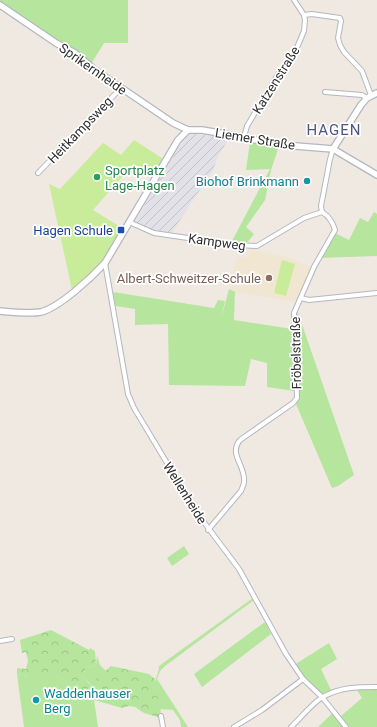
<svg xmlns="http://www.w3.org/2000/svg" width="377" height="727" viewBox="0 0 377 727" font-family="Roboto,sans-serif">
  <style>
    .industrial { fill: url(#industrial-furrows) }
    .education { fill: #f0e6d1 }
    .grass { fill: #b6e59e }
    .forest { fill: url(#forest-crowns) }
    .pitch { fill: #c9ec9a }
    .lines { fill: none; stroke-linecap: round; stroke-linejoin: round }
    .street-casing { stroke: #b4b7c1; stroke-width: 6 }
    .secondary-casing { stroke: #b4b7c1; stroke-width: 8 }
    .street { stroke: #fff; stroke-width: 4 }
    .secondary { stroke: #fff; stroke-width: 5.5 }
    .leisure-dot { fill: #2e9e5b; stroke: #fff; stroke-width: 1.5 }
    .culture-dot { fill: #0f9aa8; stroke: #fff; stroke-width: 1.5 }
    .transit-dot { fill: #1a4fb4; stroke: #fff; stroke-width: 1.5 }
    .education-dot { fill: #8d6e63; stroke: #fff; stroke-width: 1.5 }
    .labels { text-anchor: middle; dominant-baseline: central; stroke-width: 3.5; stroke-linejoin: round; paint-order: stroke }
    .street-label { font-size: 13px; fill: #2e2e2e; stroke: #fff }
    .leisure-label { font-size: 13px; fill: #27864d; stroke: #fff; text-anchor: start }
    .culture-label { font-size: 13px; fill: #0d838f; stroke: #fff; text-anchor: end }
    .transit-label { font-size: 13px; fill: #164399; stroke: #fff; text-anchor: end }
    .education-label { font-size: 13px; fill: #785e54; stroke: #fff; text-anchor: end }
    .quarter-label { font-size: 15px; letter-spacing: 1px; fill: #4d5680; stroke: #fff }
  </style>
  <defs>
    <pattern id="industrial-furrows" width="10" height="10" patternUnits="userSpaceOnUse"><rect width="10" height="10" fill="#e3e1e8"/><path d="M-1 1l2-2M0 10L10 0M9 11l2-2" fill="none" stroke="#c3c1c7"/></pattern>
    <pattern id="forest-crowns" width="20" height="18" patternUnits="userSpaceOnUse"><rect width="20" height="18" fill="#b6e59e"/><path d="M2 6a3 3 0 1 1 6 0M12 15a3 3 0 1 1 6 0" fill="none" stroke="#9dc588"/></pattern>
  </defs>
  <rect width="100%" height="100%" fill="#efe9e1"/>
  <path class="industrial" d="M187,133L229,138L219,155L213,170L171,234L155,232L135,222Z"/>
  <path class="education" d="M253,249L283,256L312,267L297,302L235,292L229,289L237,257L244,258L248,256Z"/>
  <g class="grass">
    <path d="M0,0H128V43H104L91,64L0,3Z"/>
    <path d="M250,142L279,146L271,170L265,200L246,227L254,234L246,244L231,243L270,169L246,170Z"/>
    <path d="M374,212L377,214V256L318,258L333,232L349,240L360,218L368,222Z"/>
    <path d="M229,289L235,292L234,320L292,329L294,391L267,387V363L251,359L245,386L169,385L168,324L135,325V309L116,306L115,304L113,292L214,308L218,300L225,301L221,319Z"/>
    <path d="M297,310L354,475L338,486L332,488L296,404L299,398L295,314Z"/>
    <path d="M184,546L189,554L172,566L167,558Z"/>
    <path d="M253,598L254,600L165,666L160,671L157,679L188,727H181L180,720L173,710L160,709C160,698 158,702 155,694C152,683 159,675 159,666Z"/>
    <path d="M265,622L271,634L202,687L194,674Z"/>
    <path d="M329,643L337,659L321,669L331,690L322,694L302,676L294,665Z"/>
    <path d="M97,656L100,665L106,671L91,684L82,677L86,668L96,665Z"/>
    <path d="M17,674L29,676H57L65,680L75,700L79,705L77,697L94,700L98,727H24Z"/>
    <path d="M355,687L377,688V727H318L336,710L341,716L362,698Z"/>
  </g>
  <path class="forest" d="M51,630L89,650L90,648L95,651L96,665L86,668L82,677L90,684L111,666L149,674L155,679V694L160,701L161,718L144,713L135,707L129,706L122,708L94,700L78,698L79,706L75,700L65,680L57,676H29L17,674V668L26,669L28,661L26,652L22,653L20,640Z"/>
  <g class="pitch">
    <path d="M134,140L165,160L155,177L133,164L93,210L122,228L105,258L92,274L72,290L49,184L60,189L103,143L121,155Z"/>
    <path d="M282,260L295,264L286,296L274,293Z"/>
  </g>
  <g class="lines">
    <defs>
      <g id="street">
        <path d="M304,15L312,14L340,18L341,21L338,38L340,45L344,52L362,71L371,95"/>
        <path d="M325,92L362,95L367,98"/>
        <path d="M244,137L247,126L280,71L293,57L304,31L305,20L304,15L294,0"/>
        <path d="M38,173L121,88"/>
        <path d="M129,222L154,233L235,245L257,246L304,218L322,212"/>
        <path d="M105,263L128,394L134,408L197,513L239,569L286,654L303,679L322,697L346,727"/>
        <path d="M301,298L309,300L377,293"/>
        <path d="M208,530L241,491C242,488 244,485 244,482C246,466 228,454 240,440L293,403L297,398L294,313L314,267L335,230C333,223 329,216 322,212L321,206L330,159L333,149"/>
        <path d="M0,641L12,639"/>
        <path d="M161,716L163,727"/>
        <path d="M234,727L262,710L303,679"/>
        <path d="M291,727C300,719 313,702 323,697C340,687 358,687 377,687"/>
      </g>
      <g id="secondary">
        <path d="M0,5L56,43L75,53L95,70L173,123L188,130H202L225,134L283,145L333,149L377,175"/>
        <path d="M333,149L361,105L367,98L377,93"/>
        <path d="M0,311C11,312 31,314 41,312C60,307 91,278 105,263L178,140L188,130"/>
      </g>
    </defs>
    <use href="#street" class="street-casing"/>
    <use href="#secondary" class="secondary-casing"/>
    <use href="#street" class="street"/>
    <use href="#secondary" class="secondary"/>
  </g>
  <circle class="leisure-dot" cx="97" cy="177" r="4"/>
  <g class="culture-dot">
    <circle cx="307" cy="181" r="4"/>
    <circle cx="36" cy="700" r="4"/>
  </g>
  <rect class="transit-dot" x="117" y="226" width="8" height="8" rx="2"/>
  <circle class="education-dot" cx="269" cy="278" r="4"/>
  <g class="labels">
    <g class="street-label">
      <text transform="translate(93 69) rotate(35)">Sprikernheide</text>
      <text transform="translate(276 80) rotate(-58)">Katzenstraße</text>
      <text transform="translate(80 130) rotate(-46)">Heitkampsweg</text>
      <text transform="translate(255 139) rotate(9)">Liemer Straße</text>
      <text transform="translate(217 242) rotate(8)">Kampweg</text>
      <text transform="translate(296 353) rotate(-91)">Fröbelstraße</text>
      <text transform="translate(185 493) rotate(58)">Wellenheide</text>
    </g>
    <g class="leisure-label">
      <text x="105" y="170">Sportplatz<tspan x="105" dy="15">Lage-Hagen</tspan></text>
    </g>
    <g class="culture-label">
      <text x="299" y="181">Biohof Brinkmann</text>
      <text x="44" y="693" text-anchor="start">Waddenhauser<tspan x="44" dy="15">Berg</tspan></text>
    </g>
    <g class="transit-label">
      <text x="113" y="230">Hagen Schule</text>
    </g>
    <g class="education-label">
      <text x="261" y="278">Albert-Schweitzer-Schule</text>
    </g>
    <g class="quarter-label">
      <text x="334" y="130">HAGEN</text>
    </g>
  </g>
</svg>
